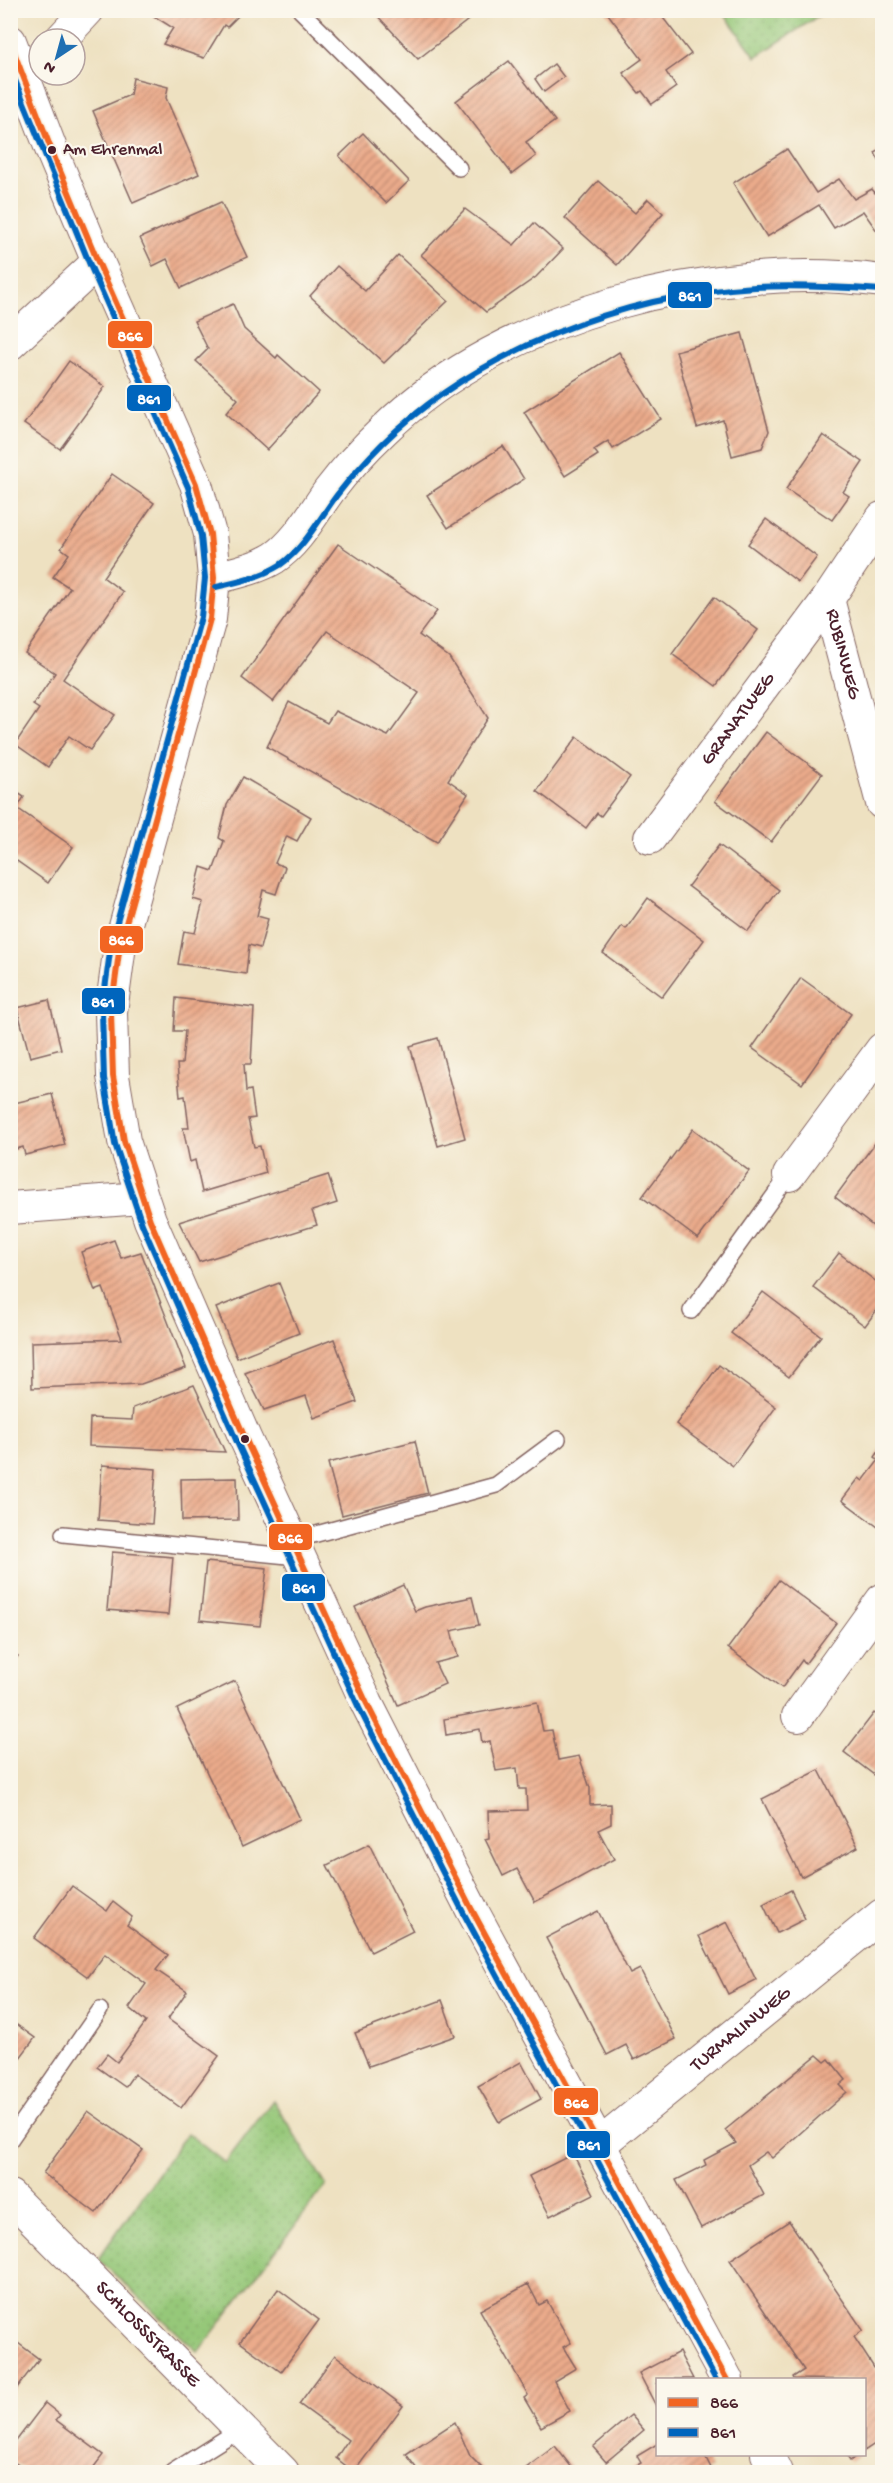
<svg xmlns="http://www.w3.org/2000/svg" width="893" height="2483" viewBox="0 0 893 2483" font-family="'Gochi Hand',sans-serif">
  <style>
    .grass { fill: url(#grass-dots); stroke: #707452; stroke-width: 1.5 }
    .building { fill: url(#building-hatch) }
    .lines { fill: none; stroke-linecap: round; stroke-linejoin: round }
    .lane-casing { stroke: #836360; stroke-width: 18 }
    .street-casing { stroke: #836360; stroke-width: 34 }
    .lane { stroke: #fff; stroke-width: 15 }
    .street { stroke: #fff; stroke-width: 32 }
    .bus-1-casing { stroke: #fbf7ec; stroke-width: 10 }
    .bus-2-casing { stroke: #fbf7ec; stroke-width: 10 }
    .bus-1 { stroke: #f26522; stroke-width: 6 }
    .bus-2 { stroke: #0065bd; stroke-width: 6 }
    .bus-dot { fill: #4a1f2b; stroke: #fbf7ec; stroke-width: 2 }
    .labels { text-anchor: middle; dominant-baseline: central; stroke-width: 4.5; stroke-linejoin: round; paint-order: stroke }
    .bus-label { font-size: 18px; fill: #4a1f2b; stroke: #fbf7ec; text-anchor: start }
    .street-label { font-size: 20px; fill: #4a1f2b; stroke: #fbf7ec }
    .line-badge { stroke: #fbf7ec; stroke-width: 2 }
    .badge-label { font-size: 16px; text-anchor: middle; font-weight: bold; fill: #fff }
  </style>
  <defs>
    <pattern id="grass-dots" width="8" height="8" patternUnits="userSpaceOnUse" patternTransform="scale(1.5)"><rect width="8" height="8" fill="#96c879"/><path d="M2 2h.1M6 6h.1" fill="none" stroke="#83ab69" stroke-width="1.8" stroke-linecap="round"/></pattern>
    <pattern id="building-hatch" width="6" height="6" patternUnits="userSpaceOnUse" patternTransform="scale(1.5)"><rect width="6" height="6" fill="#ebab8b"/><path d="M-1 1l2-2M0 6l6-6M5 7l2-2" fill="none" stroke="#c08b72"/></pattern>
  </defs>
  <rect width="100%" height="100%" fill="#fbf7ec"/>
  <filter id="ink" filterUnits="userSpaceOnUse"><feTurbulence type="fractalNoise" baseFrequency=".0167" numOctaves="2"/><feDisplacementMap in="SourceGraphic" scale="12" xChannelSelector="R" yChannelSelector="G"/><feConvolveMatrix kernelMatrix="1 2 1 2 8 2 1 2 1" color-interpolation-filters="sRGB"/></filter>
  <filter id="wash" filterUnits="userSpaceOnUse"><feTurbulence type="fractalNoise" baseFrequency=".008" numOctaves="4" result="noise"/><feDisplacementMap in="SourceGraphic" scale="24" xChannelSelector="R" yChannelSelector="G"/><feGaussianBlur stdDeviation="1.35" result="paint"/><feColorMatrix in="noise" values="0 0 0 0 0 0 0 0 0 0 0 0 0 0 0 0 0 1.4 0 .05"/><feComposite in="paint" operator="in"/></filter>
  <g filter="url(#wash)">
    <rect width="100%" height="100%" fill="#eee1c1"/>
    <g class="grass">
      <path d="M722,11H826L756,57Z"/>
      <path d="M273,2100L326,2185L198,2352L98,2259L187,2133L225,2163Z"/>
    </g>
    <g id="blocks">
      <g class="building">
        <path d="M151,10H244L227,27L224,25L204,58L163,44L173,28L149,13Z"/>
        <path d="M372,10H481L418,59Z"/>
        <path d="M605,10H657L691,54L666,72L676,87L652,104L642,91L639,93L623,73L642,59Z"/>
        <path d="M509,61L555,121L526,142L536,156L512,174L456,101Z"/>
        <path d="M554,64L564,77L544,92L535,79Z"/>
        <path d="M133,78L168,87L166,98L199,174L133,203L93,111L130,95Z"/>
        <path d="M363,133L409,181L386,203L339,156Z"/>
        <path d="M787,149L816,193L839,179L854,199L872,189L875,193L882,189V238L863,211L834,228L819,205L767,237L733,183Z"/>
        <path d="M882,149V166L875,153Z"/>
        <path d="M598,181L635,213L648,199L663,213L617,265L565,218Z"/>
        <path d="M221,202L247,257L181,288L167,259L153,266L140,238Z"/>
        <path d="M465,209L514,245L534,223L563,249L536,277L486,312L421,255Z"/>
        <path d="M398,255L448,301L384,363L310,296L337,266L365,291Z"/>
        <path d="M233,304L244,329L276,358L278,355L319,392L267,450L226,413L238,399L196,361L208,349L194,321Z"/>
        <path d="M742,333L769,431L762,448L732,456L723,420L697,428L676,351Z"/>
        <path d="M619,352L661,419L613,449L608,441L594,450L598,455L565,476L524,412Z"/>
        <path d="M69,361L105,387L60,449L24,424Z"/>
        <path d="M823,435L863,462L843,492L849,496L832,520L786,489Z"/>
        <path d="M503,446L524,479L448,528L427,495Z"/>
        <path d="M112,474L154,503L103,577L123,592L63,679L115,715L90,750L69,736L48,767L15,744L39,709L33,705L55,673L25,653L70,588L53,577L69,554L61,548Z"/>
        <path d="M766,519L817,557L798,582L748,544Z"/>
        <path d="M338,544L437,611L419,635L449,657L488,718L448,780L468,794L437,842L267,747L289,702L327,723L335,711L388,736L419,693L327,631L273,702L242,678Z"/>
        <path d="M714,597L758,630L716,686L672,654Z"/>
        <path d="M766,732L822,774L771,842L715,801Z"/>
        <path d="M577,737L630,777L601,816L597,813L586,828L537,791Z"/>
        <path d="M243,777L311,817L297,841L287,836L275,863L285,867L276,894L263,890L257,916L268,919L260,948L249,945L246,974L178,964L184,931L195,933L203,902L193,899L201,867L213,871L224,841L219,838L227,805Z"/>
        <path d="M10,788L24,797L17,808L73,847L48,883L10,856Z"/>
        <path d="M719,845L779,890L748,931L688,886Z"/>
        <path d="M648,898L704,940L662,997L603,953L622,926L626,929Z"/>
        <path d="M10,959L16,962L10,971Z"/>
        <path d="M801,978L851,1014L802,1084L752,1048Z"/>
        <path d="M176,998L254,1008L251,1064H244L246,1091L251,1090L255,1118L248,1119L254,1147L260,1146L266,1173L202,1192L195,1160L190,1162L183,1128H189L185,1096L180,1097L177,1064H182L185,1031H174Z"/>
        <path d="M49,1000L61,1049L30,1057L17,1008Z"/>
        <path d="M438,1038L465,1138L438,1146L410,1046Z"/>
        <path d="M52,1094L65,1145L25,1155L23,1147L10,1151V1104Z"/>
        <path d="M693,1129L749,1171L698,1239L642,1197Z"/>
        <path d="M875,1143L882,1148V1233L835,1197Z"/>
        <path d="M328,1175L337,1203L312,1211L317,1225L199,1262L179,1222Z"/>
        <path d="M114,1240L121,1258L141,1252L186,1368L141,1384L32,1388L31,1342L122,1339L103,1288L95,1291L81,1252Z"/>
        <path d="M839,1253L882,1286V1303L865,1326L813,1287Z"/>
        <path d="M279,1283L299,1333L237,1358L216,1308Z"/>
        <path d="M763,1292L821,1336L789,1377L731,1333Z"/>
        <path d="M334,1339L357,1402L314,1418L306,1396L264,1410L245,1373Z"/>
        <path d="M719,1365L776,1407L733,1466L676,1424Z"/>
        <path d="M194,1385L225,1452L89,1446L90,1418L132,1420L133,1408Z"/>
        <path d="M415,1441L428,1493L342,1515L328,1463Z"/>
        <path d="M882,1447V1530L842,1500L859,1478L863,1481L879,1460L875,1457Z"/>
        <path d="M102,1465L156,1469L152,1524L98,1520Z"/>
        <path d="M237,1478L238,1520L182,1521L181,1479Z"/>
        <path d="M112,1552L173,1557L168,1615L107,1610Z"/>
        <path d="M206,1562L267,1568L260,1626L200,1620Z"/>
        <path d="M779,1580L836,1623L805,1664L802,1660L782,1688L728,1648Z"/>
        <path d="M403,1585L415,1611L425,1607L472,1597L479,1625L451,1631L458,1657L435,1663L445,1684L398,1705L355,1607Z"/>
        <path d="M10,1651L18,1656L10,1666Z"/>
        <path d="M235,1681L300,1819L242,1847L177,1709Z"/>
        <path d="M537,1702L543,1731L552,1730L558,1760L579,1756L590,1788V1805L611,1804V1824L598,1830L614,1859L535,1902L517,1869L503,1876L485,1839L489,1838L488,1811L527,1810L526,1789H519L517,1768L496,1771L490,1741L482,1743L480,1729L446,1735L444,1719Z"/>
        <path d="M874,1713L882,1719V1781L844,1752Z"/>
        <path d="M819,1770L858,1847L801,1877L762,1799Z"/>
        <path d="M369,1844L413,1931L371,1952L327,1865Z"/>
        <path d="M72,1886L107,1911L113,1902L132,1917L127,1925L168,1955L156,1970L187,1991L168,2019L219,2056L181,2108L134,2074L125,2087L97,2067L107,2054L117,2062L146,2022L129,2008L146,1984L105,1954L88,1977L34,1938Z"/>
        <path d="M791,1890L805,1919L777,1933L763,1904Z"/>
        <path d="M598,1911L630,1974L640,1969L676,2039L634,2060L626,2045L607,2055L546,1938Z"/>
        <path d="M727,1922L756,1980L728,1994L699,1936Z"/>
        <path d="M442,2000L455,2036L369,2066L355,2033Z"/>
        <path d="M10,2020L35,2038L10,2071Z"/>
        <path d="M817,2055L825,2062L829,2059L846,2080L840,2085L847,2092L772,2158L766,2152L748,2165L764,2195L701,2228L676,2180L706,2165L704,2160L736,2143L725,2130Z"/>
        <path d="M521,2062L541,2099L499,2122L478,2086Z"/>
        <path d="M88,2111L143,2150L96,2213L43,2173Z"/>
        <path d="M573,2154L594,2194L550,2216L529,2176Z"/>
        <path d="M789,2221L863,2330L854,2337L882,2380V2439L864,2451V2380L794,2379L793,2377L804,2370L730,2260Z"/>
        <path d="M528,2284L539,2305L547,2301L571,2343L563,2347L576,2368L554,2381L570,2411L541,2427L524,2398L528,2395L480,2310Z"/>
        <path d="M278,2289L319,2320L281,2372L240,2342Z"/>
        <path d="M10,2337L39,2359L10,2397Z"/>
        <path d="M679,2352L693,2379H657V2408L639,2373Z"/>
        <path d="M335,2355L403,2406L354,2472L336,2458L348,2440L299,2404Z"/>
        <path d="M45,2403L60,2415L56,2420L103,2455L90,2472H28L10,2459V2449Z"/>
        <path d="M631,2415L644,2430L606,2462L593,2447Z"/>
        <path d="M455,2422L470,2456L482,2468L478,2472H419L406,2454Z"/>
        <path d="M657,2444L658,2454H704L711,2468L703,2472H632L630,2469L641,2463L637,2456Z"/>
        <path d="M555,2446L573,2469L568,2472H521Z"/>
        <path d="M845,2454H859L850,2461Z"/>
      </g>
    </g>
  </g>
  <g filter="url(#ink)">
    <use href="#blocks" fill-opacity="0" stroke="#836360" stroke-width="1.5"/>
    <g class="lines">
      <defs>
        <g id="lane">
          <path d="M300,10L459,168"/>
          <path d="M691,1311L789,1175"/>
          <path d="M63,1534L298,1557"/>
          <path d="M291,1541L496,1485L558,1439"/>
          <path d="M10,2140L100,2010"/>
          <path d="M172,2472L240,2429"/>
        </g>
        <g id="street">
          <path d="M61,39L88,10"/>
          <path d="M10,41L53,154L98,262L196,484L210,534L214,578L210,619L120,945L111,1012L113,1076L124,1141L150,1220L245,1438L367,1704L472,1910L727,2380"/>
          <path d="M10,344L98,262"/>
          <path d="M214,578C234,573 256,569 274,558C297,543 313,513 329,491C345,470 364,449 384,430C505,312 717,259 882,281"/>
          <path id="s1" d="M828,599L882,803"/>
          <path id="s2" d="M650,838L828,599L882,518"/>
          <path d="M789,1175L882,1049"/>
          <path d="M10,1208L141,1198"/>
          <path d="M798,1716L882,1600"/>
          <path id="s3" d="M599,2145L882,1915"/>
          <path id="s4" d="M10,2196L283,2472"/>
          <path d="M767,2454L776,2472"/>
        </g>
      </defs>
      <use href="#lane" class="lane-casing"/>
      <use href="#street" class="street-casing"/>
      <use href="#lane" class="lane"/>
      <use href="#street" class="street"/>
      <defs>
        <path id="bus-1" d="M10,42L53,154L98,262L196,484L210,534L214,578L210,619L120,945L111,1012L113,1076L124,1141L150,1220L245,1438L367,1704L472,1910L727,2380"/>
        <g id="bus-2">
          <path d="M10,68L90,265L188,487L201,536L205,578L201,617L111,944L102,1012L104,1078L115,1144L142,1224L237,1442L359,1708L464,1914L716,2380"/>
          <path d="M216,587C238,582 261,577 280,565C305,547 319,519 337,495C351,477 366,460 382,444C476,351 623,295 755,287C797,285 839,287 881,290"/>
        </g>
      </defs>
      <use href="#bus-1" class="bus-1-casing"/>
      <use href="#bus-2" class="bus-2-casing"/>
      <use href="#bus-1" class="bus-1"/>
      <use href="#bus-2" class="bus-2"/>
    </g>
  </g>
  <g class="bus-dot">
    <circle cx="52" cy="150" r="5"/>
    <circle cx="245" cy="1439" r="5"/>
  </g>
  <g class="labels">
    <g class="bus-label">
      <text x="63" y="150">Am Ehrenmal</text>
    </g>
    <g class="street-label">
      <text stroke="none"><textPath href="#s1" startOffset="57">RUBINWEG</textPath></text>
      <text stroke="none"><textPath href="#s2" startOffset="148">GRANATWEG</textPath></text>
      <text stroke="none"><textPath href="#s3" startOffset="183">TURMALINWEG</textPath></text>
      <text stroke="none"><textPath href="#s4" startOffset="195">SCHLOSSSTRASSE</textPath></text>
    </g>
  </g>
  <g class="line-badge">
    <rect x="667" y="281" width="46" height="28" rx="6" fill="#0065bd"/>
    <rect x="107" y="320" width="46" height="29" rx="6" fill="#f26522"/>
    <rect x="126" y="384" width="46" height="28" rx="6" fill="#0065bd"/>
    <rect x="99" y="925" width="45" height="29" rx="6" fill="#f26522"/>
    <rect x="81" y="987" width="45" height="28" rx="6" fill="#0065bd"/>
    <rect x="268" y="1523" width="45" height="28" rx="6" fill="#f26522"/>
    <rect x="281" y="1573" width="45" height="29" rx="6" fill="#0065bd"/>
    <rect x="553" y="2087" width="46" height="29" rx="6" fill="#f26522"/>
    <rect x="566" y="2130" width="45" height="29" rx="6" fill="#0065bd"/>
  </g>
  <g class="badge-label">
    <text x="690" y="301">861</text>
    <text x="130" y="341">866</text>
    <text x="149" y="404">861</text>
    <text x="121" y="945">866</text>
    <text x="103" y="1007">861</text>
    <text x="290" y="1543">866</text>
    <text x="304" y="1593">861</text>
    <text x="576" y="2108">866</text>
    <text x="589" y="2150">861</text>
  </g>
  <rect width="893" height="2483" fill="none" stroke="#fbf7ec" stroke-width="36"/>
  <rect x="656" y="2378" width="210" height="78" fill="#fbf7ec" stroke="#b4a19f" stroke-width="1.5"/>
  <rect x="668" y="2398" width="30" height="9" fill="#f26522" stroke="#b4a19f" stroke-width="1.5"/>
  <text x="710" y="2408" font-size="18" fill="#4a1f2b">866</text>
  <rect x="668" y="2428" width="30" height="9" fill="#0065bd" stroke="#b4a19f" stroke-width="1.5"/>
  <text x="710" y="2438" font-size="18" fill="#4a1f2b">861</text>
  <g transform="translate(57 57) rotate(216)"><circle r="28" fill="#fbf7ec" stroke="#b4a19f" stroke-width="1.5"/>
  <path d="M0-4.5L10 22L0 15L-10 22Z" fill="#1f6fb2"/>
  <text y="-9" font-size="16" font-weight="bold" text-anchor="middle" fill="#4a1f2b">N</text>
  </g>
</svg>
